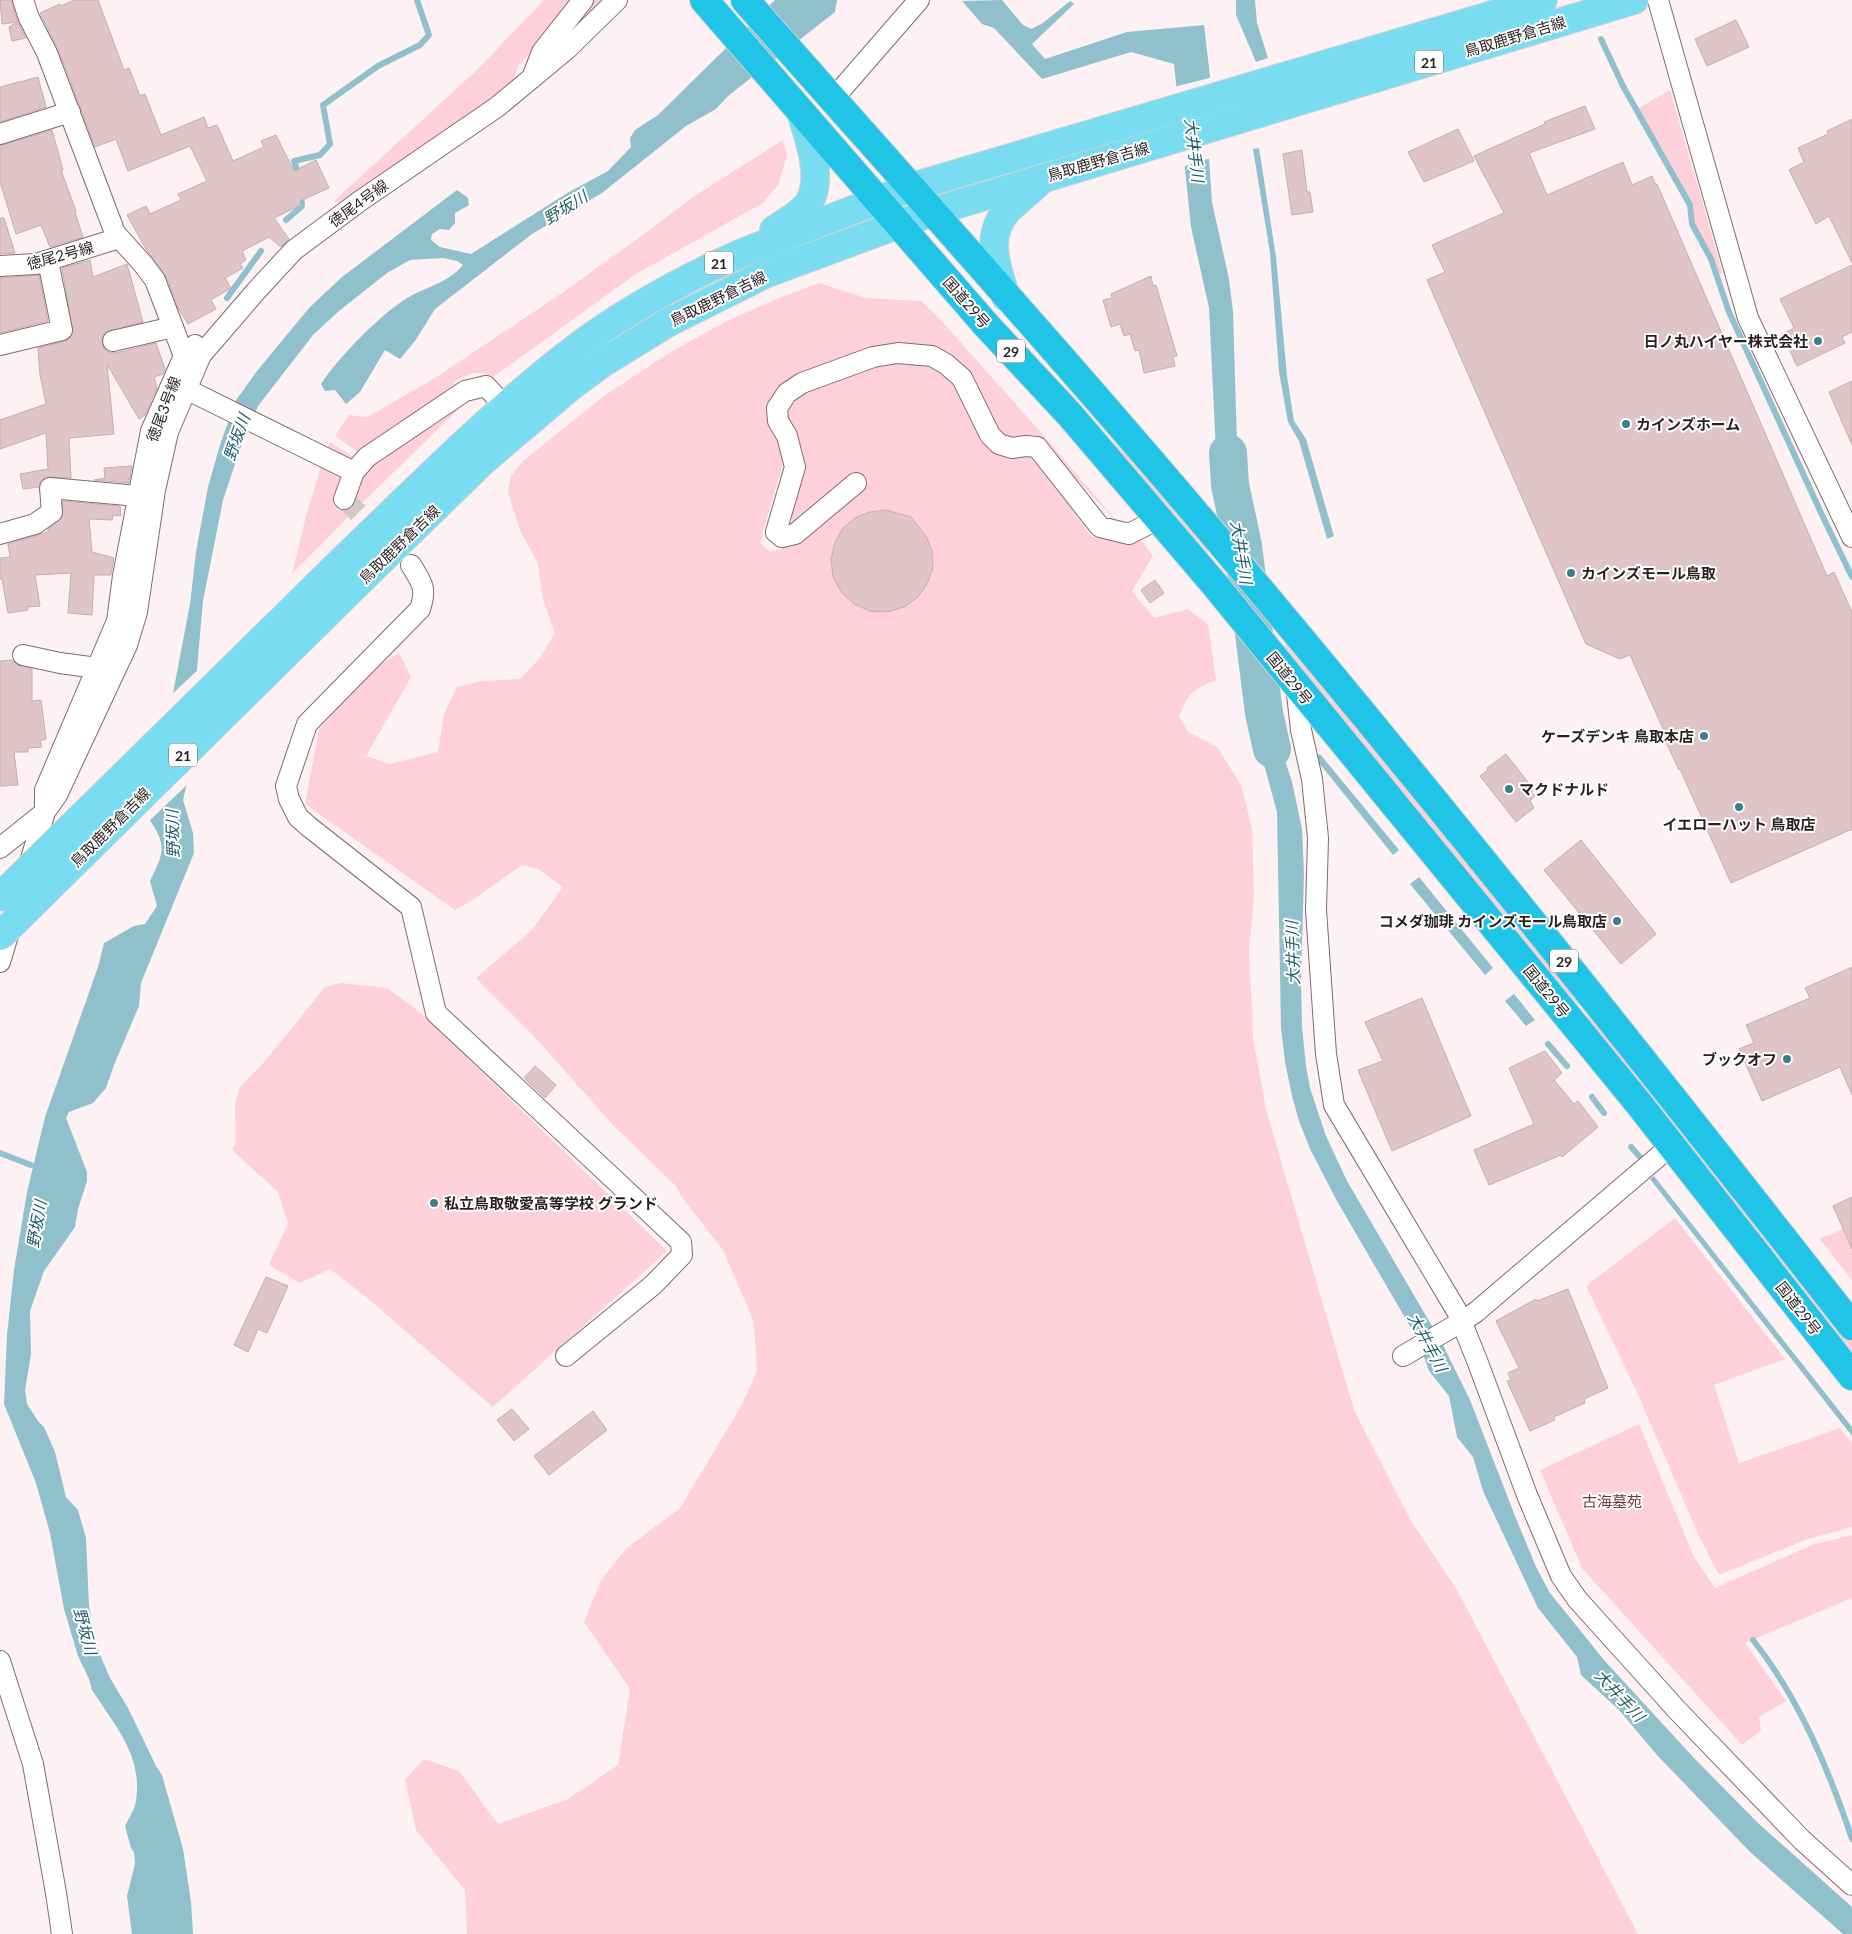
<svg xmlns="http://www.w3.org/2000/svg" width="1852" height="1934" viewBox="0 0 1852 1934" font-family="Lato,'Noto Sans JP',sans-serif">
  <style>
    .green { fill: #fed0d9 }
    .water { fill: #91c0cd }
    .pier { fill: #fdf1f3 }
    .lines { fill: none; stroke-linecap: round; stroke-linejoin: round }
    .stream { stroke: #91c0cd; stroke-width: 6 }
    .river { stroke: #91c0cd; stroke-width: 38 }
    .building { fill: #dfc4c8; stroke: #c7acb1 }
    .street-tunnel { stroke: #d3c7c9; stroke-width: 20; stroke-dasharray: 20 10; stroke-linecap: butt }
    .street-casing { stroke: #826a6e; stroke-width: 22 }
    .primary-casing { stroke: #d4d2d3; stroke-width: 30 }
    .highway-casing { stroke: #d4d2d3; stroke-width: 30 }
    .street { stroke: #fff; stroke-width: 20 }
    .primary { stroke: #79dcf0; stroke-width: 28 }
    .highway { stroke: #20c4e6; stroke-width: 28 }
    .primary-bridge-casing { stroke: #d4d2d3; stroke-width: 30; stroke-linecap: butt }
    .primary-bridge { stroke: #79dcf0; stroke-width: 28 }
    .poi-dot { fill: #3c7e8f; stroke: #fff; stroke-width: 2 }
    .labels { text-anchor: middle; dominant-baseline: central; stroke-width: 4; stroke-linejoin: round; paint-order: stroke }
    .shield { fill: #fff; stroke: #696264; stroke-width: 1 }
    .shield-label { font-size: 14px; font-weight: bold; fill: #291f21 }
    .street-label { font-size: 15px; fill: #291f21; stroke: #fff }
    .poi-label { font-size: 15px; font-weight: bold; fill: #291f21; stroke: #fff; text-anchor: end }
    .park-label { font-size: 15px; fill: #713745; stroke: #fff }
    .water-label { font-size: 16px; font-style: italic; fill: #205e6d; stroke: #fff }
  </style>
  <rect width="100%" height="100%" fill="#fdf1f3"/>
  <g class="green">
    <path d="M544,0H572L537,46L519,65L510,87L353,199L340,202H333L479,68Z"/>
    <path d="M590,0H607L550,55Z"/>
    <path d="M1670,90L1723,274H1718L1711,257L1693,224L1691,205L1637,109Z"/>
    <path d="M783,140L787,156L778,185L763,203L636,274L493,377L483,373H472L457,380L444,396L361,454L335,436L349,415L367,417L435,378L562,293L647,232L693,197Z"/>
    <path d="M819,283L866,298L921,301L936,315L1038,429L1120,525L1034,435L1008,440L998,435L976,385L948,358L923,345H892L781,386C747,428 785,431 782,464C782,472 778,480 776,487C771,506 765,524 760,543L770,552L783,548L805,536L792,529C792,523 791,516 793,510C797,489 807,469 802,448C798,431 779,416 792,397L882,364L918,362L932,367L951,378L1002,453L1031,457L1038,463L1092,537L1142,541L1153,556L1132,591L1154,618L1188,609L1208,624L1216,680C1191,691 1189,692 1179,717L1188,732L1217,747L1241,785L1252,828L1254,896L1249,951L1253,1037L1266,1110L1354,1410L1411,1521L1457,1590L1638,1934H467L465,1890L416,1830L405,1780L424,1759L459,1771L498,1824L568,1799L618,1765L630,1689L584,1622L601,1580L627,1548L680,1508L740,1408L757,1372L754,1322L723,1250L681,1196L676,1186L614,1126L532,1034L476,978L531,931L563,887L538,869L522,865L468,903L455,910L305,804L319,729L377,667L399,653L411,677L366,756L390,764L438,752L444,714L457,687L482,681L520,679L540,658L555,633L543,600L538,564L520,530L508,492L511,476L523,461L604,396L672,351L731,319L784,296Z"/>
    <path d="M472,396L360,505C348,493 363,474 372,462Z"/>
    <path d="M1112,440L1146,473L1205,545L1209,555L1202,552L1136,475Z"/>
    <path d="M330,442L356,459L349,466L325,453Z"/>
    <path d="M323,460L347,472L334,505L341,511L349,516L292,574L306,516Z"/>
    <path d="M1287,643L1578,998L1579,1006L1572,1000L1283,648Z"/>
    <path d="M341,983L387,988L421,1013L667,1251L493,1407L371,1301L330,1269L300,1283L269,1265L288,1223L278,1192L232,1150L236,1141L235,1104L240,1087L266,1060L325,987Z"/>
    <path d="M1587,1014L1594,1015L1838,1323L1852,1341V1357L1588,1019Z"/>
    <path d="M1675,1218L1785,1359L1714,1385L1739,1463L1840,1428L1852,1444V1527L1808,1539L1719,1575L1699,1536L1635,1388L1586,1286Z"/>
    <path d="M1852,1225V1280L1820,1239Z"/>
    <path d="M1639,1424L1694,1557L1715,1588L1812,1545L1852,1535V1598L1745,1643L1786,1701L1759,1717L1761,1731L1742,1745L1582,1568L1540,1470Z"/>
  </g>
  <g class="water">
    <path d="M775,0H837L835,12L728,96L716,109L686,126L602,193L532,234L435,309L415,341L400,359L385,350L360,392L346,404L335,390L325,391L321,384C338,358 378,317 404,300C424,287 447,284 463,265L457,261L443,258L410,260L387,273L339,311L313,335L258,406L240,449L223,500L203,601L187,783L183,800L193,833L194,853L141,983L139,1006L114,1065L106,1088L93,1103L69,1112L66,1118L87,1172V1181L78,1209L75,1227L44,1271L30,1311L31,1354L25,1390L27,1404L38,1421L44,1427L55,1452L66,1497L78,1510L86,1538L89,1606L94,1635L101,1657L110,1678L128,1708L156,1766L162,1775L183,1849L191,1902L193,1934H132L127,1896L135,1864L134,1852L131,1848L125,1826C129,1818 135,1809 136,1801C143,1755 115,1726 92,1690L89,1679L78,1656L64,1609L50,1533L36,1483L4,1404L7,1335L14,1270L27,1192L45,1117L98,967L104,943L134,926L145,924L157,906L150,881C163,854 168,846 149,819L190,604L196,552L208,487L220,445L236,400L257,371L309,308L342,277L457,190L468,198L469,205L455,213V223L449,230L440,229L432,234L431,240L440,247L471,254L569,192L608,171L631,147L630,138L635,130L658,115Z"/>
    <path d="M1002,0L1023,25L1031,29L1043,23L1070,1L1074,4L1032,44L1045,59L1127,32L1204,25L1210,76L1209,159L1212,202L1229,279L1233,312L1237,444L1245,509L1221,499L1216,451L1209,308L1191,227L1174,64L1131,52L1042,79L994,28L982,24L962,1Z"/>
    <path d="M1236,0H1255L1257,23L1268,58L1256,62L1236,15Z"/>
    <path d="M1259,148L1276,257L1287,376L1294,421L1306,439L1334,536L1327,539L1299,441L1288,422L1279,372L1270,253L1253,149Z"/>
    <path d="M1250,694L1272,701L1278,739L1292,782L1302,829L1304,873L1301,981L1302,1026L1306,1066L1310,1088L1326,1136L1347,1181L1442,1343L1470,1400L1515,1516L1536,1567L1550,1593L1604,1660L1694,1758L1758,1823L1852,1907V1934H1843L1750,1852L1657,1755L1619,1710L1581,1675L1577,1657L1538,1608L1483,1491L1473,1457L1457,1437L1449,1396L1429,1371L1418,1340L1337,1201L1310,1149L1299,1121L1292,1096L1285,1062L1281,1028L1277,812L1257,739Z"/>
    <path d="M1320,754L1399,850L1393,855L1315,758Z"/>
    <path d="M1419,877L1493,968L1485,975L1410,884Z"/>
    <path d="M1514,994L1535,1020L1526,1026L1505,1001Z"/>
    <path d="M1654,1176L1852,1427V1436L1650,1179Z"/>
  </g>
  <g class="pier">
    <path d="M1213,77L1211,158L1182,167L1174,87Z"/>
    <path d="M200,668L190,782L148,822L147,819L171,695Z"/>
  </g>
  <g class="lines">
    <g class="stream">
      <path d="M1601,39L1623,86L1690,205L1692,224L1711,259L1729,312L1822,515L1852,577"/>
      <path d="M299,177L294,161L320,155L330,144L323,105L378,66L420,45L429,35L417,0"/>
      <path d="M286,220L302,206L301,192"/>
      <path d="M227,298L261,251"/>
      <path d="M1548,1044L1567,1066"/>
      <path d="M1592,1097L1604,1113"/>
      <path d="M1631,1147L1640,1157"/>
      <path d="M0,1153L31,1165"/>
      <path d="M1753,1640C1799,1698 1829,1770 1852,1839"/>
    </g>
    <path class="river" d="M1228,453L1230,485L1243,546L1264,713L1272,749"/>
  </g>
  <g class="building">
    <path d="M0,0H11L18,22L2,24Z"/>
    <path d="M74,0H98L124,70L129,68L140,96L145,94L161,135L204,117L208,128L217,125L233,161L264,147L261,141L276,135L294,171L316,160L329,188L300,201L301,205L274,218L289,239L281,247L269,237L242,251L246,260L240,264L243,268L225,278L231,288L211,300L216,309L188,324L178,308L166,276L146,249L127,215L146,206L150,214L181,200L178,194L207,181L190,146L128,171L116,139L95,147L58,49L40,13L60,4L61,6Z"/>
    <path d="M1736,20L1749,47L1707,66L1695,39Z"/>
    <path d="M18,22L26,38L12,41L9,27Z"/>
    <path d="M38,77L46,107L0,122V87Z"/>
    <path d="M1585,106L1595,129L1529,153L1547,195L1623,162L1632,185L1652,176L1656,185L1657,184L1827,576L1834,572L1852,612V829L1731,883L1680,769L1679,770L1661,731H1664L1630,655L1620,659L1586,644L1427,280L1445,272L1432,245L1504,213L1474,156L1545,124L1544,122Z"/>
    <path d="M1852,119V263L1829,216L1816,224L1789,170L1804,162L1798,148L1828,134L1827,131Z"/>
    <path d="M1458,129L1474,161L1424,182L1408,152Z"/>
    <path d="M52,130L63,170H61L76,211L75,212L83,237L50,247L41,225L16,234L0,182V146Z"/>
    <path d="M1302,150L1307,192H1310L1313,212L1292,215L1283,154Z"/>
    <path d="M0,218H4L15,253L0,254Z"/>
    <path d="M90,260L93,277L127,264L143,322L105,332L102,338L104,349L109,352L116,353L156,343L165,369L163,374L154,377L157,388L145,415L139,419L107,364L114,434L69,438L71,478L45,477L40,482L39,487L23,489L20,474L48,469L46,433L0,449V420L46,404L40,375L38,348L65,341L70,338L73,333L62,268Z"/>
    <path d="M1852,265V332L1842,337L1845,343L1797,366L1782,334L1794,328L1780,299Z"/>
    <path d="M39,275L48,321L0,333V278Z"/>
    <path d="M1151,276L1153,286L1156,285L1177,356L1173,357L1175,366L1144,373L1139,350L1135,351L1130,334L1124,336L1120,324L1111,327L1103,300L1112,298L1111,294Z"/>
    <path d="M1852,381V445L1829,392Z"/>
    <path d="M132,466L129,483L94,480L105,478L104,468Z"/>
    <path d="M63,501L120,506L121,516L113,515L112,520L89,519L92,552L114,558L111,575H94L92,615L68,613L71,573L35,575L40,606L27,607L28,610L8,613L2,579H0V558L10,557L8,544L48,532V529L62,517Z"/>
    <path d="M886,510L911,517L926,536L932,551L933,567L928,582L918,597L904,607L887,612L870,611L854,604L841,592L833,577L831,559L835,542L843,528L855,518L870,512Z"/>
    <path d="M1155,580L1164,593L1150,603L1141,590Z"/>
    <path d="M12,660L20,666L32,669V701L41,700L46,739L40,741L42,747L28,748V752H14L18,785L0,786V661Z"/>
    <path d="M1506,754L1534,790L1531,792L1535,796L1530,801L1534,808L1516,822L1480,776L1488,770L1487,768Z"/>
    <path d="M1581,840L1656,934L1621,964L1544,870Z"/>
    <path d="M1852,967V1095L1840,1067L1762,1101L1739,1049L1754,1043L1746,1025L1810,998L1805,988Z"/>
    <path d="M1422,998L1471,1116L1392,1151L1358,1070L1383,1061L1365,1022Z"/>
    <path d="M1545,1051L1562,1073L1554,1080L1574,1104L1578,1101L1598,1127L1562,1157L1561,1155L1489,1185L1474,1150L1534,1124L1509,1068Z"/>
    <path d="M535,1066L556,1085L545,1098L524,1078Z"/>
    <path d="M1852,1197V1249L1833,1206Z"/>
    <path d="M266,1277L288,1286L267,1333L258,1329L248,1352L234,1345Z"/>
    <path d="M1568,1289L1608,1388L1584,1399L1585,1403L1554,1417L1555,1420L1530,1431L1507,1381L1511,1380L1508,1373L1519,1368L1496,1321L1536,1299L1537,1301Z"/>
    <path d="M512,1409L529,1429L514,1441L497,1420Z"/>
    <path d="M593,1411L607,1430L549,1475L534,1456Z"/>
  </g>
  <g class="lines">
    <path class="street-tunnel" d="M344,499L384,538"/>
    <defs>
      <g id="street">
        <path d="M1658,0L1748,318L1852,537"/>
        <path d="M532,78L568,48L617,0"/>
        <path d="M833,99L919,0"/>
        <path d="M0,134L70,112"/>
        <path d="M0,266L36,264L119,238"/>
        <path d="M113,341L173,327"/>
        <path d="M0,345L62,330L48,261"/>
        <path d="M195,345L201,355L257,290L294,250L360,201L497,107L532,78L542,52L583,0"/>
        <path d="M186,389L354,472"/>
        <path d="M856,483L795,534L782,537L776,532L795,467L787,436L778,421L777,408L787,393L802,383L873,357L898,353L932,356L946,364L962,378L990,435L999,444L1012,448L1026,446L1037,447L1100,527L1129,534L1158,519"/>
        <path d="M344,499L354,472L367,457L465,391L486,386L505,407"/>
        <path d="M0,534L35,524L52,512L50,488L138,496"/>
        <path d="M411,565C422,583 427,588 420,609L307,724L286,786L289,799L298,817L308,826L411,907L436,1013L681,1242L682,1255L653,1285L566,1356"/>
        <path d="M23,655L60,663L97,668"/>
        <path d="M1296,685L1301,730L1312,779L1318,838L1316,910L1326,1054L1334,1105L1458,1313L1478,1363L1527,1495L1561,1576L1577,1599L1677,1710L1802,1840L1852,1885"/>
        <path d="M0,848L45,812V790L117,621L123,576L151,431L184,356L155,280L143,264L115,233L47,53L29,18L23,0"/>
        <path d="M0,962L45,812L57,795L127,645L137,612L155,490L168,432L201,355"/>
        <path d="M1403,1356L1461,1322L1476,1312L1672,1145"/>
        <path d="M0,1661L33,1764L56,1893L62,1934"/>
      </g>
      <g id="primary">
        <path d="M774,230C785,222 803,213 810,201C823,176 809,138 801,113"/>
        <path d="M1006,297C997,269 984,236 1007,211C1017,201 1029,192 1039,182"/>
        <path d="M349,554C420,486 490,415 568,354C621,313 681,280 742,253L912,187L1543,0"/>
        <path d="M367,574L483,461L570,387L604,362L669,322L765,274L932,212L1634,0"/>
      </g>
      <g id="highway">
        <path d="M704,0L987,326L1070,415L1215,585L1639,1104L1852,1376"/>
        <path d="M745,0C902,178 1061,354 1214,535C1433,794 1643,1059 1852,1326"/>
      </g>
    </defs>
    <use href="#street" class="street-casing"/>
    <use href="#primary" class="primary-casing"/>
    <use href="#highway" class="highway-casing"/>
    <use href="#street" class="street"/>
    <use href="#primary" class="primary"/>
    <use href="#highway" class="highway"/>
    <defs>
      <g id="primary-bridge">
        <path d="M0,897L349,554"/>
        <path d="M0,936L367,574"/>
      </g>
    </defs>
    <use href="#primary-bridge" class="primary-bridge-casing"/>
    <use href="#primary-bridge" class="primary-bridge"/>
  </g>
  <g class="poi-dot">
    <circle cx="1818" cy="341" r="5"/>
    <circle cx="1626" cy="424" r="5"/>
    <circle cx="1571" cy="573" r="5"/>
    <circle cx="1704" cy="736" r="5"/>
    <circle cx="1509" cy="789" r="5"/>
    <circle cx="1739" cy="807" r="5"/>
    <circle cx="1617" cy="921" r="5"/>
    <circle cx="1787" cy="1059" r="5"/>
    <circle cx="434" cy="1203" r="5"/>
  </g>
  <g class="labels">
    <g class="shield">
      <rect x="1415" y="50.5" width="28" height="23" rx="4"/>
      <rect x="705" y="251.5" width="28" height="23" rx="4"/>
      <rect x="997" y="339.5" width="28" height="23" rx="4"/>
      <rect x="169" y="743.5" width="28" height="23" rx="4"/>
      <rect x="1550" y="949.5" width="28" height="23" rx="4"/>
    </g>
    <g class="shield-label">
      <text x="1429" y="62">21</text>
      <text x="719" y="263">21</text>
      <text x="1011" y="351">29</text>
      <text x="183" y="755">21</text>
      <text x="1564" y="961">29</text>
    </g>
    <g class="street-label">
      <text transform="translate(1515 36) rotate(-17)">鳥取鹿野倉吉線</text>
      <text transform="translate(1098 161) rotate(-16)">鳥取鹿野倉吉線</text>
      <text transform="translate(358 203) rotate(-36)">徳尾4号線</text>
      <text transform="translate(60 255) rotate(-15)">徳尾2号線</text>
      <text transform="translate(718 298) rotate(-26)">鳥取鹿野倉吉線</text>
      <text transform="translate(967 302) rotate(49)">国道29号</text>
      <text transform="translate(163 409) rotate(-69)">徳尾3号線</text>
      <text transform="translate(399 544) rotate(-44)">鳥取鹿野倉吉線</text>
      <text transform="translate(1290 678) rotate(51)">国道29号</text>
      <text transform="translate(110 827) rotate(-45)">鳥取鹿野倉吉線</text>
      <text transform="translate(1547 991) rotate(51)">国道29号</text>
      <text transform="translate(1799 1308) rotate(52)">国道29号</text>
    </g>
    <g class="poi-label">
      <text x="1808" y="341">日ノ丸ハイヤー株式会社</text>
      <text x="1636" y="424" text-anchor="start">カインズホーム</text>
      <text x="1581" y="573" text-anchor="start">カインズモール鳥取</text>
      <text x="1694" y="736">ケーズデンキ 鳥取本店</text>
      <text x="1519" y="789" text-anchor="start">マクドナルド</text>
      <text x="1739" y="824" text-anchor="middle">イエローハット 鳥取店</text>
      <text x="1607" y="921">コメダ珈琲 カインズモール鳥取店</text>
      <text x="1777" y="1059">ブックオフ</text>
      <text x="444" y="1203" text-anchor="start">私立鳥取敬愛高等学校 グランド</text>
    </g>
    <g class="park-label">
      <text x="1612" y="1501">古海墓苑</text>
    </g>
    <g class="water-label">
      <text transform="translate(1195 150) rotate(83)">大井手川</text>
      <text transform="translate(565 207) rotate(-32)">野坂川</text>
      <text transform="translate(236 437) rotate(-70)">野坂川</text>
      <text transform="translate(1242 552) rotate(81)">大井手川</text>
      <text transform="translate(172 834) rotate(-92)">野坂川</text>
      <text transform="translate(1292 953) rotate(-92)">大井手川</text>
      <text transform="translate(36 1224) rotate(-80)">野坂川</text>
      <text transform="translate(1428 1342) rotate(62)">大井手川</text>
      <text transform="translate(86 1631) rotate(75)">野坂川</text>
      <text transform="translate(1620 1695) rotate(47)">大井手川</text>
    </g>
  </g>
</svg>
